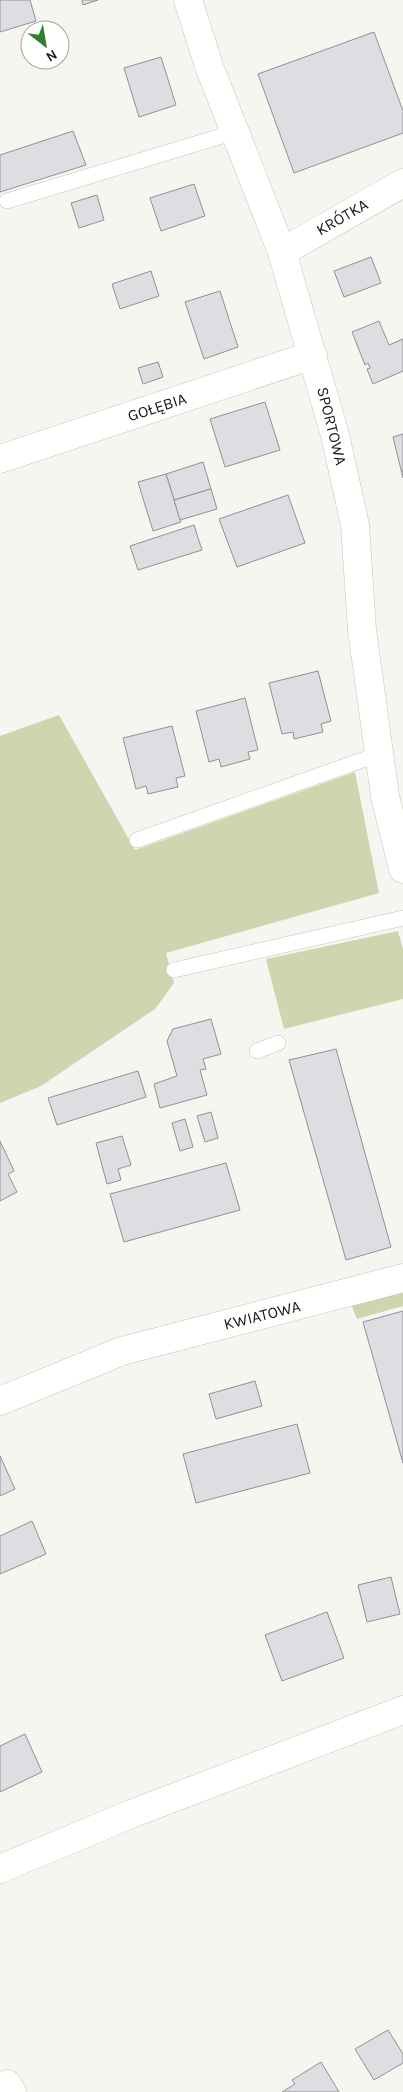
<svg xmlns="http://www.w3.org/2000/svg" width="403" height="2092" viewBox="0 0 403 2092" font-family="Karla,sans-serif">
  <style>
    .green { fill: #d0d5b0 }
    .building { fill: #dfdce2; stroke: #939095 }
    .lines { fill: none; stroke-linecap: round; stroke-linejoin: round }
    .service-casing { stroke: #c6c4be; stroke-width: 16 }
    .minor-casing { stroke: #c6c4be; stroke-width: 29 }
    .tertiary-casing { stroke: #c6c4be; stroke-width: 29 }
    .service { stroke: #fff; stroke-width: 15 }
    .minor { stroke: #fff; stroke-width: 28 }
    .tertiary { stroke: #fff; stroke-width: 28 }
    .labels { text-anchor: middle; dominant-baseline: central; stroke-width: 4; stroke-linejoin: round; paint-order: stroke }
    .street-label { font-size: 16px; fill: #1a1917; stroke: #fff }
  </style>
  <rect width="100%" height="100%" fill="#f7f5f0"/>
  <g class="green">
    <path d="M59,715L135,850L355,772L379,893L166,953L174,983L155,1009L41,1086L0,1103V736Z"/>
    <path d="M398,931L403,949V999L284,1029L266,959Z"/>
    <path d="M403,1287V1306L357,1319L352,1307L356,1299Z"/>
  </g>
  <g class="building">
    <path d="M0,0H30L36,21L0,32Z"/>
    <path d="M82,0H98L83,5Z"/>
    <path d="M374,32L403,111V133L294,173L258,74Z"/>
    <path d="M161,57L176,105L139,117L124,68Z"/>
    <path d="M73,131L86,165L0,192V155Z"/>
    <path d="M194,184L205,216L161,231L150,198Z"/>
    <path d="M97,195L104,220L79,228L71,203Z"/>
    <path d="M371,257L381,283L344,297L334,271Z"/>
    <path d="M151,271L159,296L120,309L112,284Z"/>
    <path d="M220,291L238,347L204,359L185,302Z"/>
    <path d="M379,321L389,345L403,339V371L373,384L367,369L370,368L368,363L365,365L352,332Z"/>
    <path d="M158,362L163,377L143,384L138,368Z"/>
    <path d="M265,402L280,450L225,467L210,419Z"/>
    <path d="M403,434V478L393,437Z"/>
    <path d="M203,462L211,489L174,500L166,474Z"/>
    <path d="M166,474L181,522L153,531L138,482Z"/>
    <path d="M211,489L217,509L180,520L174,500Z"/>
    <path d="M288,495L305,543L237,567L219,519Z"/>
    <path d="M194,525L202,550L138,570L130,546Z"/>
    <path d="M318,671L331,721L321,724L323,732L294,739L293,732L282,734L269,683Z"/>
    <path d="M245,698L258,750L248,752L250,759L221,767L219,759L209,762L196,711Z"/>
    <path d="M172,726L185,776L176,778L178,787L148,794L146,786L136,789L123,738Z"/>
    <path d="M211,1019L221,1054L203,1059L206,1069L200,1070L207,1095L160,1108L154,1084L177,1076L167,1041L173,1029Z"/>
    <path d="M336,1049L391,1247L346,1260L289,1060Z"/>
    <path d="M138,1071L146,1097L57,1125L48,1098Z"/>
    <path d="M211,1112L218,1138L205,1142L197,1116Z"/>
    <path d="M185,1119L193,1147L180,1151L172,1123Z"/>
    <path d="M122,1136L131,1165L118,1169L121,1180L107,1184L96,1143Z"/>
    <path d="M0,1141L14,1171L8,1174L17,1192L0,1201Z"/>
    <path d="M226,1163L240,1210L124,1242L110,1194Z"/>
    <path d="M403,1311V1463L363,1322Z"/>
    <path d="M255,1381L262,1406L216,1419L209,1394Z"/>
    <path d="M297,1424L310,1473L196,1503L183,1454Z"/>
    <path d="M0,1456L15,1489L0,1496Z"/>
    <path d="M32,1521L46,1554L0,1574V1536Z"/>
    <path d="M391,1577L400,1614L367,1622L358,1585Z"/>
    <path d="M327,1612L344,1658L282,1681L265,1635Z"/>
    <path d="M25,1734L42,1772L0,1792V1746Z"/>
    <path d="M388,2030L403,2054V2063L374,2080L355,2049Z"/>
    <path d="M321,2062L339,2092H282L295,2084L292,2080Z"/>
  </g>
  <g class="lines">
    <defs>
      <g id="service">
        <path d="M7,201L235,132"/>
        <path d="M137,840L379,754"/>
        <path d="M174,970L403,918"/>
        <path d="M257,1051L278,1043"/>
      </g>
      <g id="minor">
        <path d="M188,0L209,66L282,252L335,435L355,525L362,630L385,796L403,869"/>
        <path d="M282,252L403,183"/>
        <path d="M0,459L313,355"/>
        <path d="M0,1401L122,1351L403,1278"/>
        <path d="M7,2084L12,2092"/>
      </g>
      <path id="tertiary" d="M0,1869L131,1814L403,1710"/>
    </defs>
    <use href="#service" class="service-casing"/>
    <use href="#minor" class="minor-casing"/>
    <use href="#tertiary" class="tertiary-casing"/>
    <use href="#service" class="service"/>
    <use href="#minor" class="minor"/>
    <use href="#tertiary" class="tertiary"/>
  </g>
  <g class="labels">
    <g class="street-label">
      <text transform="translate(342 217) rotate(-30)">KRÓTKA</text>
      <text transform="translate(157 407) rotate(-18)">GOŁĘBIA</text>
      <text transform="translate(332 426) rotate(76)">SPORTOWA</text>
      <text transform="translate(262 1315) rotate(-14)">KWIATOWA</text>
    </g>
  </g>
  <g transform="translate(45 45) rotate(149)"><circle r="24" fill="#ffffff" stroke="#a3a3a2"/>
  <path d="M0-4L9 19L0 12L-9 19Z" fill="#2d8230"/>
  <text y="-8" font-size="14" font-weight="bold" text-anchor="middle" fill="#1a1917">N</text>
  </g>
</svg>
